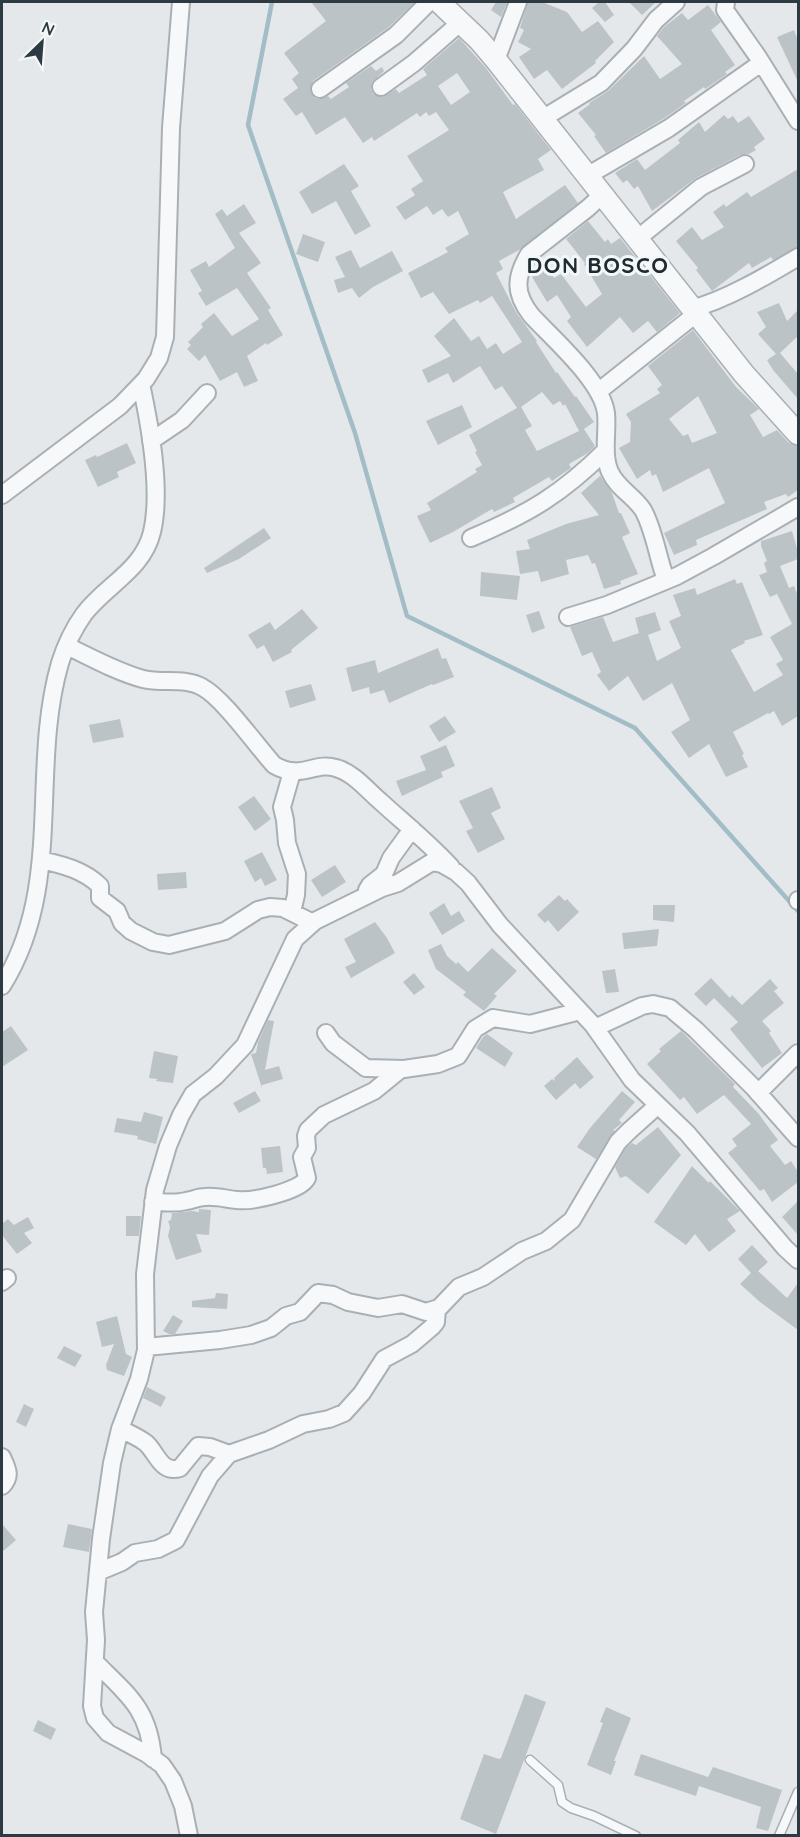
<svg xmlns="http://www.w3.org/2000/svg" width="800" height="1837" viewBox="0 0 800 1837" font-family="Quicksand,sans-serif">
<rect width="100%" height="100%" fill="#e4e8eb"/>
<g fill="none" stroke-linecap="round" stroke-linejoin="round">
<path stroke="#a3bdc7" stroke-width="4.5" d="M272,2L248,125L355,433L407,616L635,728L798,911"/>
</g>
<path fill="#bcc3c7" fill-rule="evenodd" d="M311,2H415L389,27L313,81L310,91L315,98L322,99L328,96L331,99L349,87L346,83L371,66L376,71L382,67L384,71L372,82L371,89L373,94L383,97L396,89L399,93L427,75L423,69L459,38L486,68L513,105L515,104L551,150L538,159L544,170L503,192L516,219L565,185L578,203L519,250L499,261L503,269L496,273L516,312L537,341L536,342L556,373L557,372L575,397L576,396L594,422L584,429L595,446L588,453L569,464L571,468L552,481L549,477L513,498L515,502L494,512L492,509L453,532L430,543L417,516L431,510L427,503L477,472L475,469L482,465L475,452L477,451L469,435L517,408L502,386L495,390L480,366L453,383L448,373L428,383L422,370L451,356L434,336L454,318L471,341L479,336L487,349L496,343L503,354L522,342L492,296L480,303L478,300L449,314L433,292L421,298L408,273L448,252L445,248L469,234L458,211L448,217L442,209L433,215L427,206L405,220L396,207L415,195L411,189L423,181L407,156L449,130L436,112L429,116L426,112L420,117L417,113L374,141L372,137L363,143L345,117L316,135L302,112L296,116L283,99L298,88L292,79L299,73L284,53L326,21ZM457,73L470,92L451,105L438,86ZM542,392L553,405L560,401L563,406L565,404L579,431L537,451L525,430L532,426L521,407Z
M496,2H507L501,17L491,10Z
M528,2H542L567,12L582,32L598,21L614,42L595,61L596,63L562,89L547,70L534,79L519,57L531,49L518,42L524,30L520,28Z
M599,2H605L614,15L605,22L592,8Z
M629,2H656L642,15Z
M708,5L721,22L711,30L735,65L725,72L727,74L720,79L705,89L704,87L684,101L686,103L663,119L606,153L594,136L596,135L578,113L590,104L589,103L608,91L644,56L660,79L682,64L657,36L664,27L682,13L688,20Z
M794,30L798,40V82L777,37Z
M724,115L728,119L733,116L738,123L749,116L765,139L754,147L756,150L749,154L740,155L696,178L652,211L638,186L634,189L627,180L623,183L615,173L637,159L645,170L680,143L678,140L699,122L705,132Z
M344,164L359,186L351,191L371,226L355,235L336,201L312,214L299,192Z
M798,169V247L773,260L771,257L752,268L749,263L712,291L696,270L698,268L676,241L692,227L702,240L724,227L713,212L724,204L726,207L747,192L751,197Z
M244,204L256,223L239,233L261,263L247,273L271,308L268,310L283,335L267,345L266,343L247,356L258,381L244,387L237,372L220,381L205,355L199,361L187,349L191,345L188,342L203,327L201,324L214,313L232,336L259,319L237,288L206,306L198,293L202,291L190,270L206,261L209,267L235,248L215,214L222,209L227,216Z
M588,221L605,242L608,239L611,244L620,238L680,313L657,332L648,321L633,333L620,317L587,347L567,321L571,317L557,295L547,302L532,277L548,268L554,278L561,274L586,307L602,294L584,264L585,263L566,239Z
M303,234L325,242L318,262L296,254Z
M351,250L360,268L392,251L403,271L373,287L359,298L352,288L338,293L334,280L345,277L335,257Z
M779,303L787,321L798,310V336L780,353L798,374V399L773,370L767,360L776,354L758,334L766,327L757,312Z
M693,330L736,387L759,409L750,415L763,437L777,430L789,443L798,446V490L788,497L786,494L764,502L767,509L696,540L697,545L674,555L664,533L725,503L709,468L663,492L656,474L652,476L650,470L637,479L619,448L630,442L631,422L626,414L660,393L657,389L662,385L648,366ZM698,396L717,433L692,443L688,434L683,436L669,419Z
M462,405L472,427L438,445L426,421Z
M127,443L136,463L117,472L119,477L98,487L85,460L96,455L97,457Z
M600,476L612,493L619,513H621L630,533L622,537L638,574L620,581L621,584L604,589L595,563L592,564L588,555L566,560L569,574L541,582L538,571L520,574L516,551L530,549L527,540L566,524L599,515L581,493Z
M264,528L271,538L239,559L207,573L204,568Z
M792,531L798,552V559L780,566L789,588L794,586L798,596V716L782,726L774,711L769,714L768,713L733,732L744,754L742,755L748,767L726,777L709,744L689,758L671,732L690,720L672,683L643,701L628,676L609,691L597,675L601,672L592,652L582,656L570,627L603,617L613,642L639,633L635,618L655,612L661,630L648,635L657,661L681,648L669,621L681,616L673,595L695,588L697,595L735,579L737,584L742,582L763,635L744,641L745,643L731,650L754,692L783,675L776,664L783,660L770,637L792,624L777,594L770,597L759,575L767,572L764,563L767,561L761,546V541Z
M481,572L520,576L517,600L480,596Z
M302,609L318,628L291,650L292,652L273,662L264,645L257,649L248,635L270,622L275,630Z
M539,611L545,628L532,633L526,615Z
M438,648L442,659L446,658L454,677L433,685L432,684L389,703L384,690L370,694L369,687L352,692L346,668L375,660L378,673Z
M311,684L316,700L290,708L285,691Z
M445,716L456,732L439,742L429,726Z
M120,719L124,737L93,743L89,725Z
M446,745L455,766L441,772L443,777L402,796L396,781L426,770L420,756Z
M492,787L501,808L491,813L505,839L478,853L466,831L473,828L459,801Z
M254,796L271,819L255,831L238,807Z
M262,852L277,880L265,886L261,878L255,882L244,861Z
M335,865L346,882L322,897L311,880Z
M186,872L187,888L158,890L157,874Z
M559,895L565,901L567,899L579,912L558,932L548,920L545,923L537,915Z
M444,903L451,916L459,911L465,921L442,935L429,913Z
M653,905H675L674,922L653,920Z
M375,922L387,938L395,953L351,978L345,967L356,962L344,939Z
M659,929L657,946L624,949L622,933Z
M441,944L447,956L456,964L458,962L468,972L492,948L517,971L494,994L497,996L484,1011L463,995L466,992L436,969L428,950Z
M615,969L619,992L606,993L602,971Z
M414,973L425,987L414,995L403,982Z
M711,978L730,998L732,995L742,1005L770,979L778,988L774,991L784,1003L762,1021L771,1031L769,1033L782,1053L762,1068L730,1029L738,1022L714,998L706,1006L694,994Z
M268,1020L274,1021L265,1070L279,1066L283,1079L262,1085V1088L251,1054L256,1053L258,1042Z
M11,1026L28,1050L2,1067V1032Z
M681,1031L735,1084L733,1087L758,1113L778,1140L770,1146L785,1165L791,1161L798,1172V1182L772,1202L764,1189L760,1191L728,1153L737,1146L732,1139L751,1124L724,1095L697,1114L684,1097L680,1100L647,1064L661,1051L659,1049Z
M487,1034L513,1053L505,1067L476,1048L483,1037Z
M154,1051L178,1056L173,1083L156,1081L157,1079L149,1078Z
M577,1057L594,1077L580,1089L575,1083L556,1100L544,1086L552,1079L555,1081L554,1078Z
M255,1091L261,1101L239,1113L233,1103Z
M622,1091L635,1102L619,1120L622,1123L613,1130L615,1131L596,1159L577,1147L590,1128Z
M144,1112L163,1117L156,1144L137,1139L138,1136L114,1132L117,1118L141,1122Z
M658,1127L681,1155L648,1194L626,1176L620,1178L615,1167L626,1148L632,1143L636,1145Z
M280,1146L283,1172L267,1174L266,1168H263L261,1148Z
M692,1166L709,1183L710,1181L740,1211L727,1219L736,1231L709,1252L695,1234L686,1245L654,1222Z
M798,1201V1235L782,1217Z
M199,1209L211,1210L209,1235L196,1234L202,1252L176,1260L168,1236L170,1227L168,1221L171,1220L172,1213L192,1211L199,1212Z
M126,1216H141L139,1236H126Z
M28,1217L34,1228L24,1233L32,1243L17,1254L2,1235V1224L8,1219L14,1225Z
M752,1245L768,1262L758,1271L787,1298L798,1283V1330L760,1302L740,1284L751,1273L738,1259Z
M216,1293L228,1294L227,1309L192,1307V1301L215,1298Z
M173,1315L183,1321L175,1334H169L163,1331Z
M117,1316L126,1354L132,1357L124,1376L107,1370L106,1365L114,1344L102,1347L96,1322Z
M64,1346L82,1355L75,1367L57,1358Z
M147,1387L166,1397L161,1407L143,1398Z
M24,1404L34,1409L26,1427L16,1422Z
M2,1524L16,1540L2,1552Z
M68,1524L92,1529L89,1552L63,1547Z
M525,1694L546,1702L496,1834L460,1819L484,1754L499,1759L501,1758Z
M606,1707L631,1718L614,1761H616L611,1775L587,1765L603,1723L600,1722Z
M38,1720L56,1729L51,1740L33,1731Z
M641,1754L708,1777L713,1767L782,1790L768,1831L756,1828L761,1807L699,1786L696,1796L634,1775Z"/>
<g fill="none" stroke-linecap="round" stroke-linejoin="round">
<defs>
<path id="service" d="M530,1760L558,1785L562,1802L571,1808L594,1816L636,1836
M779,1836L798,1792"/>
<path id="minor" d="M726,2L725,10L758,57L798,121
M496,60L518,2
M381,87L414,63L461,22
M320,89L396,35L429,2
M542,119L601,83L634,49L656,20L676,2
M587,176L669,128L761,63
M602,195L588,208L529,254C515,277 514,293 531,315C553,339 602,381 606,413C608,432 602,454 610,472C617,488 634,496 643,510C654,529 658,559 666,580
M637,239L701,187L745,164
M691,309C726,300 768,275 798,257
M599,391L696,314
M151,441L182,420L207,393
M2,495L120,406L146,379L159,358L165,337L171,128L181,2
M471,538C528,514 562,494 606,450
M568,617L607,605L677,576L714,556L798,507
M67,646C92,658 117,672 143,679C162,684 185,677 202,687C223,698 256,745 274,765C302,781 314,761 336,768C354,773 367,790 380,801C404,823 429,843 451,867
M41,860C63,865 84,870 100,886V898L117,911L122,923L131,931L153,942L169,945L225,931L258,910L270,907L283,908L313,923
M367,890L370,885L384,874L391,858L412,829
M798,901V900
M292,912L296,895L297,874L287,843L285,820L282,807L292,772
M2,986C65,886 29,770 60,663C65,647 74,628 84,614C106,585 143,570 152,532C162,490 150,426 141,384
M595,1028L642,1006L653,1004L670,1008L696,1030L753,1087L798,1138
M326,1033L333,1043L366,1068L404,1069L438,1064L458,1056L475,1029L493,1018L530,1024L580,1011
M758,1093L798,1053
M153,1202C164,1202 176,1204 186,1201C193,1200 198,1197 205,1197C217,1196 226,1199 237,1200C252,1202 301,1191 307,1178L302,1157L307,1148L306,1136L308,1130L324,1115L374,1091L401,1069
M2,1282L7,1278
M146,1347L220,1340L251,1335L271,1328L286,1316L300,1312L318,1293L333,1295L348,1302L378,1308L402,1304L426,1312L439,1308L459,1287L483,1277L522,1251L546,1241L572,1220L618,1142L629,1131L658,1105
M120,1429C129,1433 138,1437 146,1443C157,1453 161,1474 180,1468L198,1446L210,1447L229,1454
M2,1457C7,1468 12,1476 2,1486
M98,1572L122,1562L135,1553L158,1549L176,1540L210,1476L229,1454L269,1440L303,1424L329,1419L344,1413L362,1393L384,1359L412,1344L432,1327L436,1322L437,1309
M95,1662C128,1695 149,1709 153,1759
M189,1836L183,1806L173,1781L162,1765L147,1754L108,1733L95,1718L92,1706L96,1640L94,1612L101,1539L112,1463L120,1429L139,1379L146,1350L145,1274L155,1190L168,1146L181,1115L193,1094L216,1076L245,1045L295,939L315,921L382,888L398,883L432,862L442,864L456,872L468,883L500,925L593,1025L632,1080L687,1133L785,1248L798,1260"/>
<path id="tertiary" d="M439,2L479,40L496,60L744,374L798,434"/>
</defs>
<use href="#service" stroke="#a9b0b5" stroke-width="11"/>
<use href="#minor" stroke="#a9b0b5" stroke-width="20"/>
<use href="#tertiary" stroke="#a9b0b5" stroke-width="24"/>
<use href="#service" stroke="#f7f8f9" stroke-width="8"/>
<use href="#minor" stroke="#f7f8f9" stroke-width="16"/>
<use href="#tertiary" stroke="#f7f8f9" stroke-width="21"/>
</g>
<g text-anchor="middle" stroke-width="6" stroke-linejoin="round" paint-order="stroke">
<g font-size="22" font-weight="bold" letter-spacing="1.5" fill="#1f2b33" stroke="#f4f7f8">
<text x="598" y="273">DON BOSCO</text>
</g>
</g>
<rect width="800" height="1837" fill="none" stroke="#2d3a42" stroke-width="6"/>
<g transform="translate(42 42) rotate(25)" stroke="#f4f7f8" stroke-width="4.5" paint-order="stroke">
<path d="M0-4.5L10 22L0 15L-10 22Z" fill="#2d3a42"/>
<text y="-9" font-size="16" font-weight="bold" text-anchor="middle" fill="#2d3a42">N</text>
</g>
</svg>
